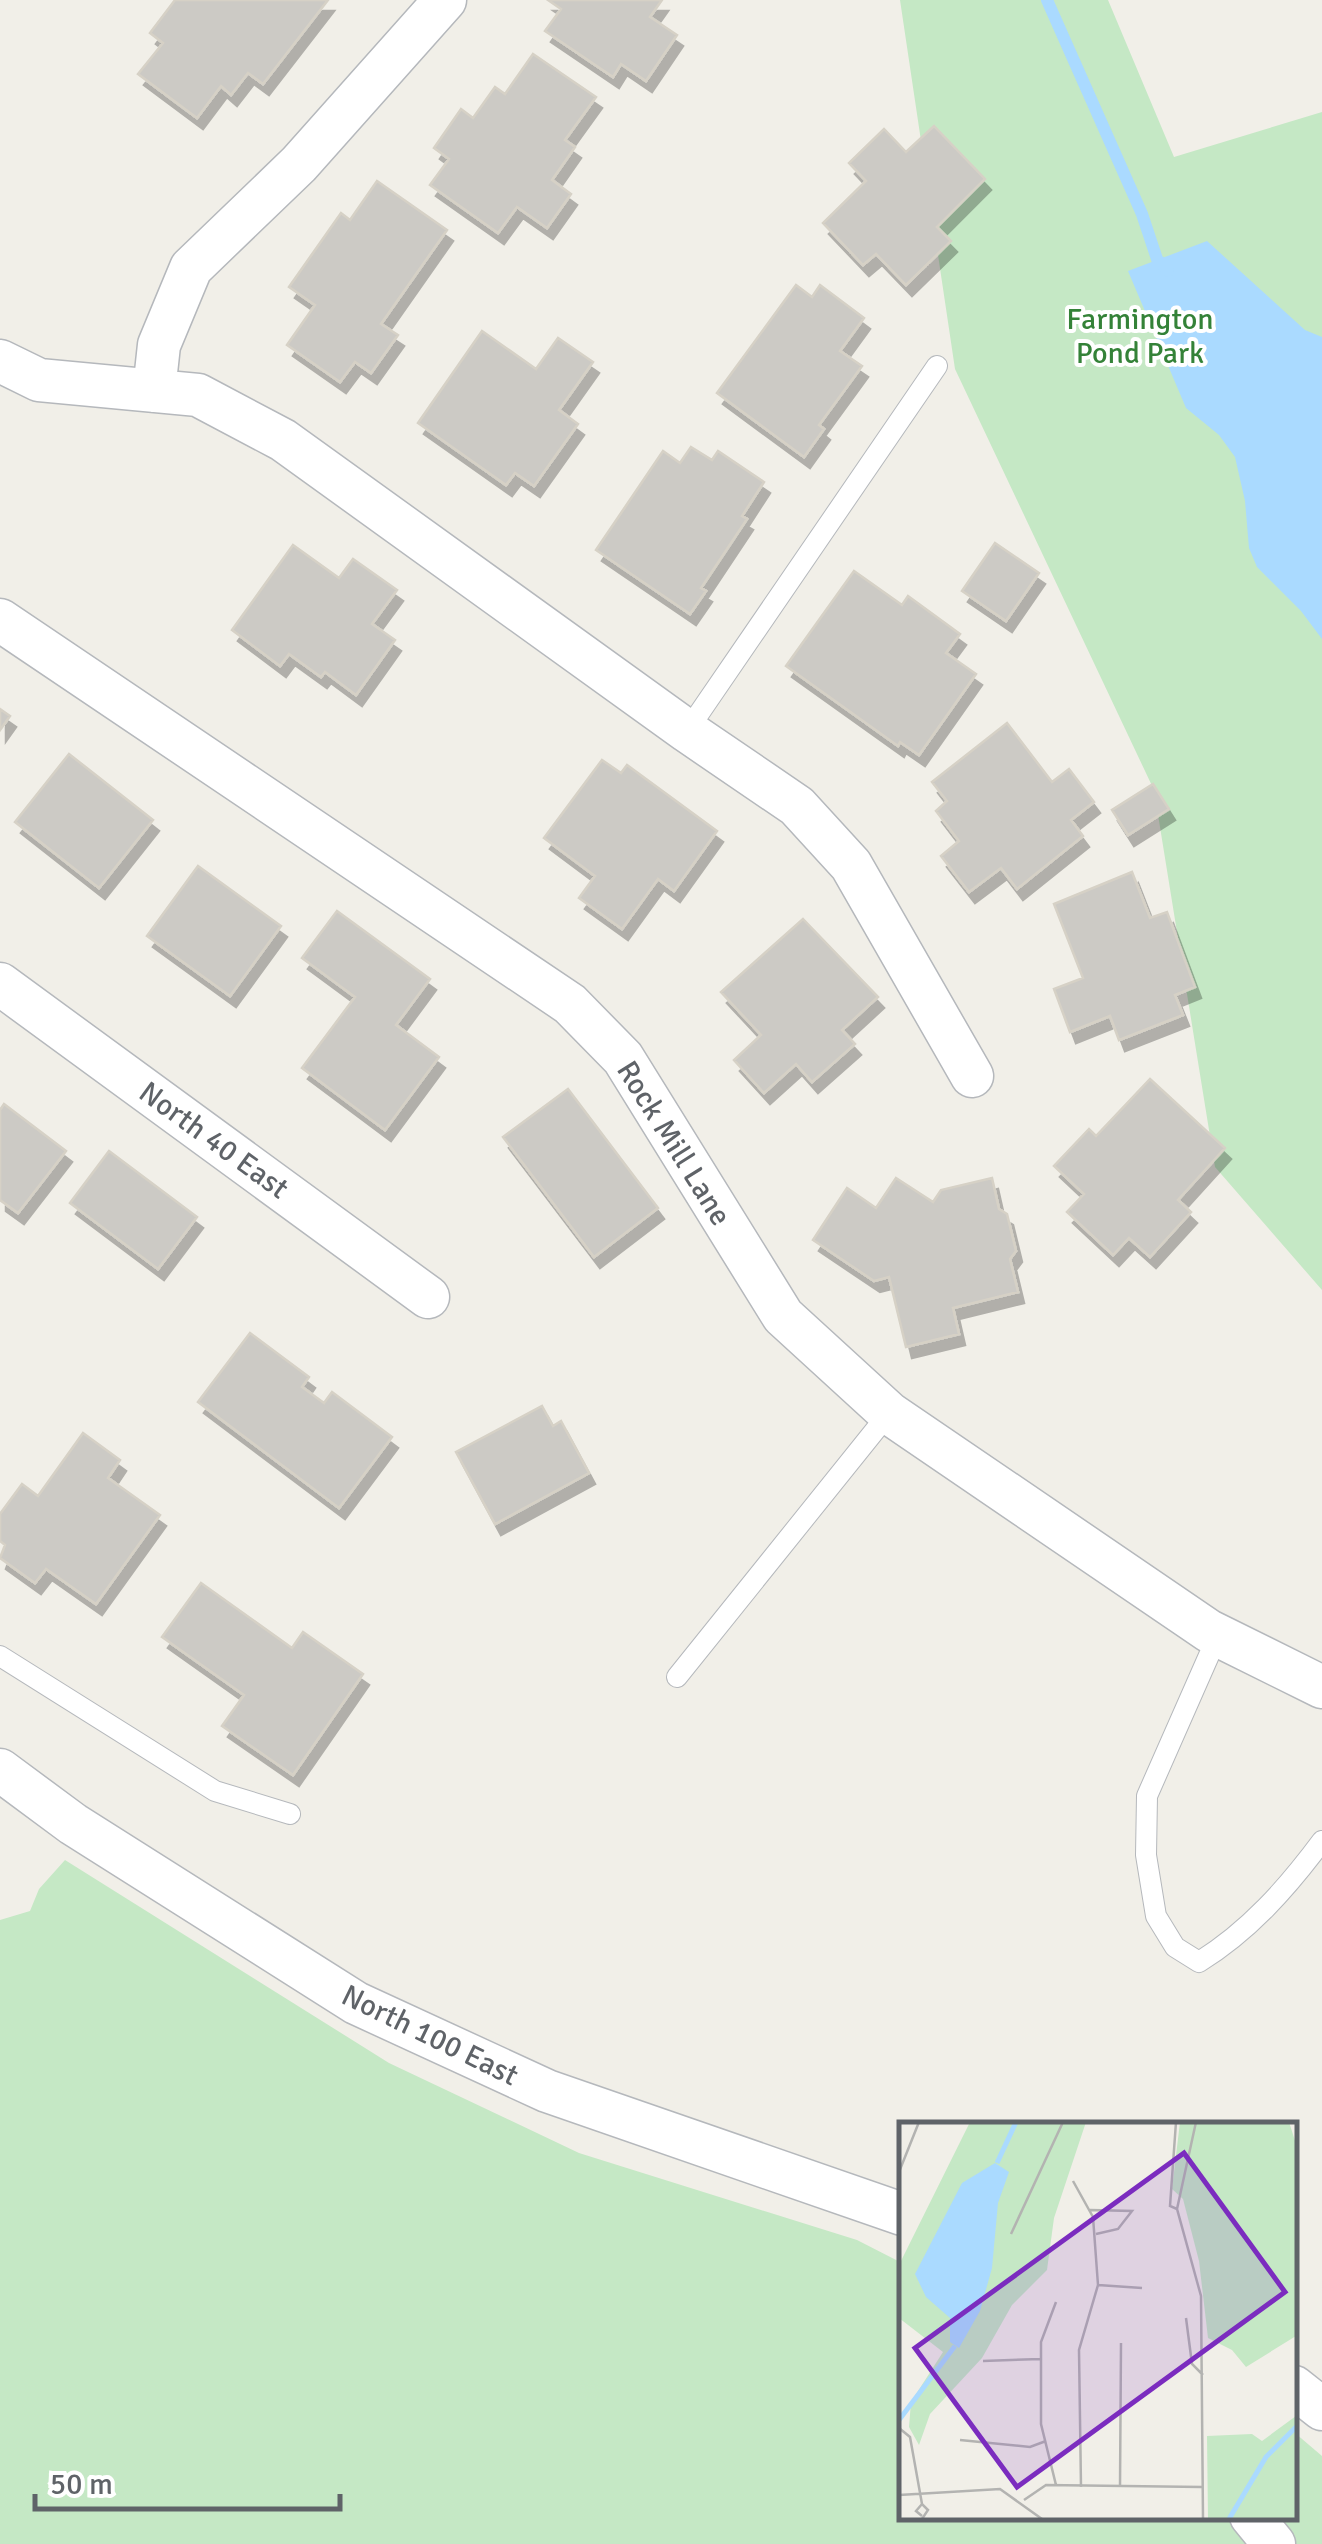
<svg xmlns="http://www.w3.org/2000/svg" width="1322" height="2544" viewBox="0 0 1322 2544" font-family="Signika,sans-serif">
<defs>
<filter id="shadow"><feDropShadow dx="6" dy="11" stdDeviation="0" flood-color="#0004"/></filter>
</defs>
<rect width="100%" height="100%" fill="#f1efe8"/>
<path fill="#c5e8c5" d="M900,0H1108L1174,157L1322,112V1290L1215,1167L1154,790L955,369Z
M65,1860L389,2063L579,2153L857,2240L902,2263V2516H1294L1295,2433L1322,2456V2544H0V1920L30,1911L39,1889Z"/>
<path fill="#aadaff" d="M1207,241L1305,330L1322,337V639L1301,611L1257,567L1249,548L1245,501L1235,457L1219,435L1186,408L1128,271Z"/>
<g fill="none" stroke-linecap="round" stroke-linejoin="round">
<path stroke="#aadaff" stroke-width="12" d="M1047,0L1142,214L1157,259L1168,271"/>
</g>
<path fill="#cccac5" stroke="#d6d1c6" stroke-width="2.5" filter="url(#shadow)" d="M175,0H328L263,84L248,73L231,95L221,86L197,118L138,74L163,43L150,33Z
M548,0H662L650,17L677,35L646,81L621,64L613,77L545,31L561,9Z
M533,54L596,97L565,140L575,147L552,180L571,194L547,228L517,207L498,233L430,185L449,159L434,148L461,109L473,118L495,87L505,94Z
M934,126L985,179L937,227L951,241L906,285L876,254L863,265L823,223L866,181L849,163L884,129L906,152Z
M377,181L447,230L381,324L398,335L371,373L355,362L340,382L287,345L315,305L289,287L341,213L350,220Z
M796,285L812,297L820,285L864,318L840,351L862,366L819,425L824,429L804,457L717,393Z
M482,331L536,369L558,338L593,362L559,410L578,424L534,486L515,473L506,485L418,423Z
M691,447L712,460L718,451L764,482L742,516L747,519L701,588L706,591L690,614L596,550L663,451L680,463Z
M995,543L1039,573L1006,621L962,591Z
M293,545L339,578L353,559L397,590L372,624L395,640L356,695L325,672L321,677L289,654L280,666L232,630Z
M854,571L902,605L908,596L960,634L946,653L976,674L919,755L900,742L898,746L786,666Z
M0,709L10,716L0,730Z
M1007,723L1052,782L1069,769L1094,802L1071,820L1083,836L1017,889L1001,868L969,892L941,856L959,841L936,811L947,801L932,782Z
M69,754L153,820L99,888L15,822Z
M602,760L621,773L627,765L717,831L674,891L658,879L622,929L579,898L595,876L544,838Z
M1153,784L1169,809L1128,835L1112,810Z
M198,866L281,926L230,996L147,936Z
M1132,872L1150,918L1167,912L1195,987L1175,995L1183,1015L1119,1040L1110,1016L1070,1032L1054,989L1083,978L1054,904Z
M337,911L430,979L396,1025L439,1057L385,1130L302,1068L355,997L302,958Z
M803,919L878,997L842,1030L855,1044L812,1082L796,1064L764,1093L734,1060L761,1035L721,992Z
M1150,1079L1225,1148L1178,1200L1191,1212L1150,1257L1129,1238L1113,1255L1067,1212L1084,1194L1054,1166L1089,1129L1096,1136Z
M568,1089L658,1208L594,1257L503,1137Z
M4,1104L66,1151L18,1213L0,1200V1110Z
M109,1151L197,1217L158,1269L70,1203Z
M896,1178L933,1202L941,1190L992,1178L999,1209L1007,1214L1016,1251L1010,1259L1018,1292L953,1308L959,1334L906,1347L889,1277L874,1281L813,1240L847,1188L876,1208Z
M250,1333L309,1377L302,1387L324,1403L332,1392L392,1437L339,1508L198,1402Z
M542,1406L553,1426L561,1421L589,1473L495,1524L456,1452Z
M83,1433L120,1460L108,1478L160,1515L96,1604L46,1569L35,1583L0,1558L5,1545L0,1541V1514L22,1484L38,1496Z
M201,1583L292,1648L303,1632L363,1674L293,1775L222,1726L244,1695L162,1637Z"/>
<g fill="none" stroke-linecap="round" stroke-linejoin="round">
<defs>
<path id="lane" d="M687,731L937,366
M1218,1635L1147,1796L1146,1855L1156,1916L1175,1947L1199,1962C1249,1931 1287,1888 1322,1841
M0,1656L215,1791L290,1814
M677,1677L889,1413"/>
<path id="street" d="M0,361L39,380L198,395L283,440L687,731L797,806L851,865L972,1076
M154,391L159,345L191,268L299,164L445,0
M0,620L570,1004L623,1058L783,1316L889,1413L1209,1631L1322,1687
M0,984L428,1297
M0,1770L73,1824L356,2003L547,2091L902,2214
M1294,2387L1322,2409
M1251,2516L1274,2544"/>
</defs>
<use href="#lane" stroke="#b5b8bc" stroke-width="22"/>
<use href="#street" stroke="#b5b8bc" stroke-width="45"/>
<use href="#lane" stroke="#fff" stroke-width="20"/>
<use href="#street" stroke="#fff" stroke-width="42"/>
</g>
<g text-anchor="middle" stroke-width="8" stroke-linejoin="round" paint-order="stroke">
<g font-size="30" fill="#348238" stroke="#fff">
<text x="1140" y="329">Farmington<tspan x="1140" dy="34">Pond Park</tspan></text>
</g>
<g font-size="30" fill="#5f6368" stroke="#fff">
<text transform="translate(214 1140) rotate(36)" y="10">North 40 East</text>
<text transform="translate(674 1143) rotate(58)" y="10">Rock Mill Lane</text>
<text transform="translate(430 2035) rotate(26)" y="10">North 100 East</text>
</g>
</g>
<g transform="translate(899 2122)">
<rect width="398" height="398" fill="#f1efe8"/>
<path d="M71,0H187L155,96L148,148L113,183L83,236L31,292L20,323L10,305L12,280L44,230L0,196V143ZM281,0H390L398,25L397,214L347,245L333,228L309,216L300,139L284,77L273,67ZM397,294L396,397H309L308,314L353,312L363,319Z" fill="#c5e8c5"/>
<path d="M96,41L110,50L99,81L93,146L81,189L60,226L51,220V196L27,175L16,152L63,61Z" fill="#aadaff"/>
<path fill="none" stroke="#aadaff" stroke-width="5" d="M98,41L117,0M0,298L56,224M330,397L367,335L398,304"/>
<path fill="none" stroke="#b3b3b1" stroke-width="2.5" d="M277,0L271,84L278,87L302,174L304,397M0,50L20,0M174,59L194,95L199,163L180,228L182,365M278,87L297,0M191,88L233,89L219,107L197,112M112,112L164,0M199,163L243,166M157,180L142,220V302L157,363M287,196L293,242L304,253M84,239L142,237M0,306L11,315L23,382M61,318L131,325L147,319M221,365L222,221M0,373L101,367L143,397M125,378L147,363L303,365M23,397L29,388L23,382L17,389L23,394"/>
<path fill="#7b2cbf" fill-opacity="0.15" stroke="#7b2cbf" stroke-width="5" d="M285,31L386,170L118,365L16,226Z"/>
<rect width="398" height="398" fill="none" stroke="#5f6368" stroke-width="5"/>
</g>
<path d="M35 2494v15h305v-15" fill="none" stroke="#5f6368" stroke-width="5"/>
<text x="50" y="2494" font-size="30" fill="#5f6368" stroke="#ffffff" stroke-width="8" paint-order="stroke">50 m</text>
</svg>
